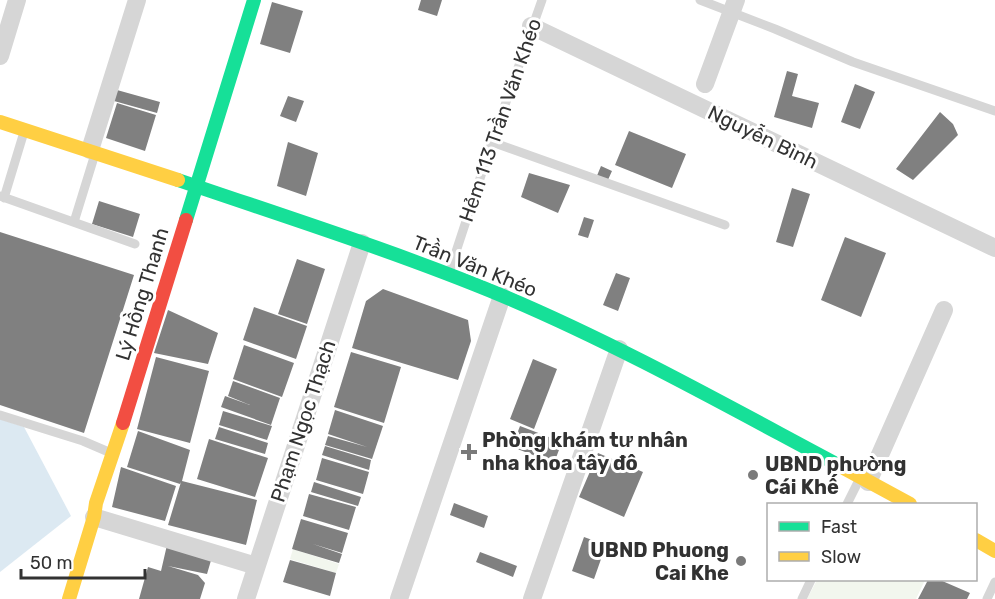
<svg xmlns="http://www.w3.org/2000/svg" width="995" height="599" viewBox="0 0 995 599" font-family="Rubik,sans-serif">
<rect width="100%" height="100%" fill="#fff"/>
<path fill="#f2f6ee" d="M293,549L339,564L336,573L290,559Z
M817,580H925L916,599H807Z"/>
<path fill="#dce9f2" d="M0,419L24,427L71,516L0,572Z"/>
<path fill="#808080" d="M421,0H442L437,16L418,10Z
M272,2L303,11L290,53L260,44Z
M787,71L798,74L792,96L819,103L812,128L774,117Z
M855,84L875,92L860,129L841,122Z
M117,90L160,102L157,113L114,101Z
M288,96L304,101L296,122L280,116Z
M117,103L156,115L145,151L106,138Z
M940,112L953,124L958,135L913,180L896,169Z
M629,131L686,154L672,188L615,165Z
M288,142L318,153L306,196L277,186Z
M601,166L612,171L607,182L596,178Z
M529,173L570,185L558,213L521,197Z
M792,188L810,194L793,247L776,242Z
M99,201L140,214L133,237L92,224Z
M584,217L594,220L588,238L578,235Z
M0,232L134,275L84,433L0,405Z
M845,237L886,253L861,317L821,300Z
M297,259L325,269L307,324L278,314Z
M616,273L630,278L618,311L603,305Z
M383,289L468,320L471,341L458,380L352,348L366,301Z
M254,307L307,326L296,359L243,340Z
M168,310L218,333L208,364L154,353Z
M244,345L294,363L282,397L233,379Z
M351,352L401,367L384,423L334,407Z
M156,357L209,371L190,443L137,429Z
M533,359L557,369L534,429L510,419Z
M233,381L280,398L271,425L221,407L225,396L250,405L228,396Z
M335,410L383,426L372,459L325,445L328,436L367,447L328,434Z
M223,411L272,426L267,440L219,425Z
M520,426L562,442L554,463L512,447Z
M219,427L268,443L265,454L215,439Z
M138,431L190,450L182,481L257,500L246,545L168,525L181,482L180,484L127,467Z
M209,439L268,458L255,497L197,479Z
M325,446L371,460L369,470L322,455Z
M598,453L643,472L624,517L579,497Z
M322,458L369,472L363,494L316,480Z
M121,467L176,486L165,521L112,507Z
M314,482L361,497L358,506L311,492Z
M309,494L356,507L349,530L303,516Z
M454,503L488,516L484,528L450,515Z
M301,519L348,533L342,553L313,544L342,554L339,563L292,549Z
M584,537L606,545L594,579L572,571Z
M167,545L212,557L207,574L168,566L198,575L205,583L200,599H139L148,567L161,571Z
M480,552L517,566L513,577L476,562Z
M290,560L336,573L330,596L283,582Z
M928,580H940L970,593L967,599H918Z"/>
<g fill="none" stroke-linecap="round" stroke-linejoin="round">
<path stroke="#d6d6d6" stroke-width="9" d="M700,0L775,29L853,62L995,111
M492,142L725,225
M0,196L135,244
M4,198L24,132
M74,222L95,154
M449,273L492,142L542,0
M0,415L83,441L111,453
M847,504L859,480
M802,599L811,580
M987,599L995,582"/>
<path stroke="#d6d6d6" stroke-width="18" d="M531,26L995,248
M0,56L17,0
M705,84L736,0
M90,150L137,0
M868,482L944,310
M94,517L256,566
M246,599L362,243
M399,599L502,296
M532,599L619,349"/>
<path stroke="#16e098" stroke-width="14" d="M178,180C286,217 397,252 503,296C619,345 729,407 840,466
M186,220L254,0"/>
<path stroke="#ffcf43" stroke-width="14" d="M0,122L178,180
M840,466L910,504
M976,540L995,551
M69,599L94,517L96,503L123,423"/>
<path stroke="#f24e42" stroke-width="14" d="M123,423L186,220"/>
</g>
<g fill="#7a7a7a" stroke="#fff" stroke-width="2">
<path d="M466 443h6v6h6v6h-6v6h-6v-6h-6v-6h6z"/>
<circle cx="753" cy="475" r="6"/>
<circle cx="741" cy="561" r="6"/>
</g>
<g text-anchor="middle" stroke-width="6" stroke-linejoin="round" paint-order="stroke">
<g font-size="20" fill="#323232" stroke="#fff">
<text transform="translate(500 120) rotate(-71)" y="7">Hẻm 113 Trần Văn Khéo</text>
<text transform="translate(763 137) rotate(26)" y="7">Nguyễn Bình</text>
<text transform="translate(475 266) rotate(22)" y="7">Trần Văn Khéo</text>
<text transform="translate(142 294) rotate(-73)" y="7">Lý Hồng Thanh</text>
<text transform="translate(303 421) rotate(-72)" y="7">Phạm Ngọc Thạch</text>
</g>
<g font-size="20" font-weight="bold" fill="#323232" stroke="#fff" text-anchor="start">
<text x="482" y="447">Phòng khám tư nhân<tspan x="482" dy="23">nha khoa tây đô</tspan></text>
<text x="765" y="471">UBND phường<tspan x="765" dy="23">Cái Khế</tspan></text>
<text x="729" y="557" text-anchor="end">UBND Phuong<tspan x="729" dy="23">Cai Khe</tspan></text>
</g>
</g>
<rect x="767" y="503" width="210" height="78" fill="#ffffff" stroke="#adadad" stroke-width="1.5"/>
<rect x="779" y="522" width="30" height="9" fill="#16e098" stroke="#adadad" stroke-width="1.5"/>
<text x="821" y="533" font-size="18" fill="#323232">Fast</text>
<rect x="779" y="552" width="30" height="9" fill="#ffcf43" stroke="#adadad" stroke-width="1.5"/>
<text x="821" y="563" font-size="18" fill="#323232">Slow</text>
<path d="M21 569v9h124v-9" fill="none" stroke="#323232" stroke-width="3"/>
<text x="30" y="569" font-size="18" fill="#323232" stroke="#ffffff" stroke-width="4.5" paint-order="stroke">50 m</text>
</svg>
